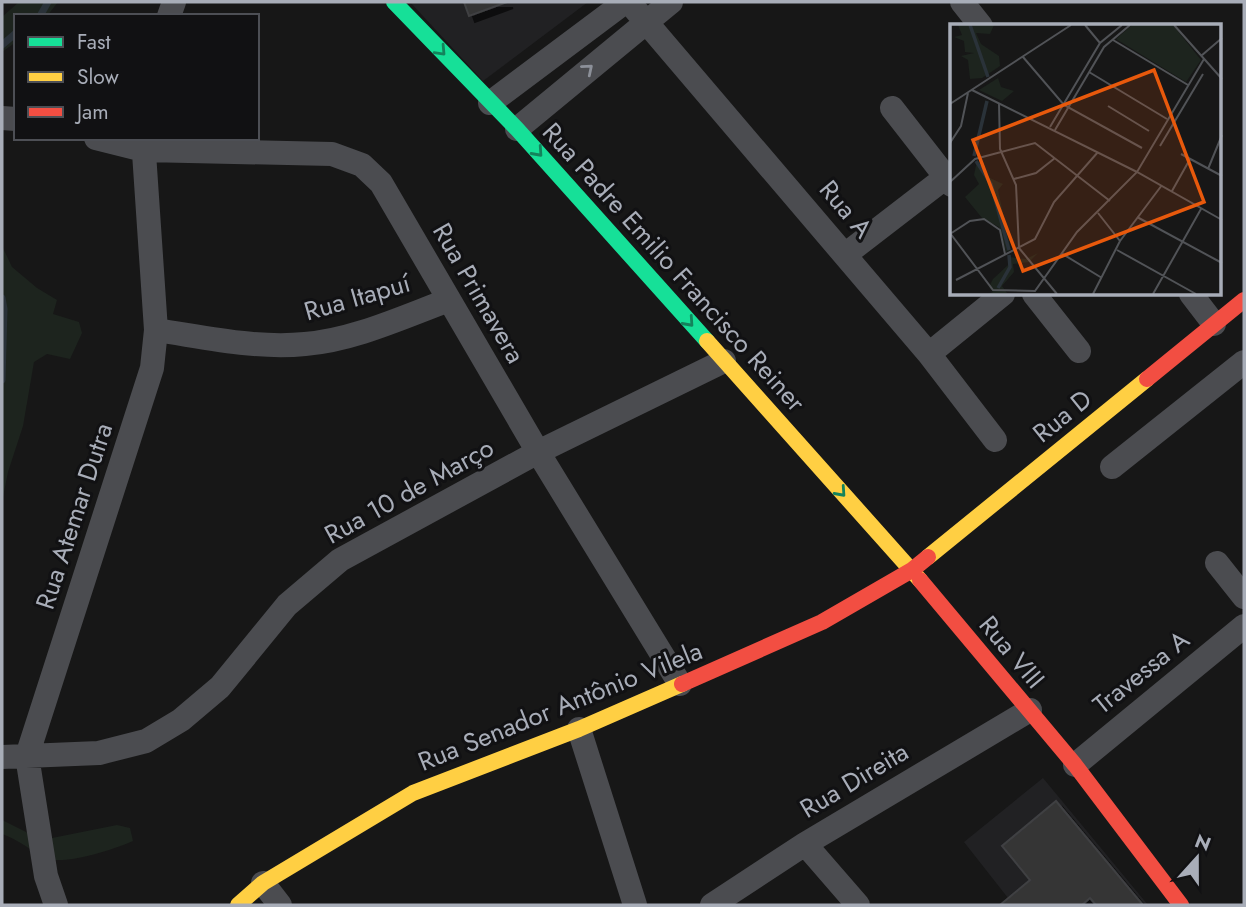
<svg xmlns="http://www.w3.org/2000/svg" width="1246" height="907" viewBox="0 0 1246 907" font-family="Jost,sans-serif">
<defs>
<filter id="shadow"><feDropShadow dx="6" dy="6" stdDeviation="0" flood-color="#0009"/></filter>
</defs>
<rect width="100%" height="100%" fill="#171717"/>
<path fill="#212123" d="M410,2H588L483,81Z
M1043,778L1148,905H1000L1008,898L964,842Z"/>
<path fill="#1d241e" d="M19,2H58L47,16H16V42L2,52V17Z
M2,246L12,267L37,288L57,300L53,314L79,322L82,333L70,359L47,354L34,362L23,426L8,472L2,502Z
M2,820L42,840L117,825L130,828L133,841C115,849 64,866 46,858C31,851 18,839 2,834Z"/>
<g fill="none" stroke-linecap="round" stroke-linejoin="round">
<path stroke="#2a3239" stroke-width="7" d="M40,16L48,2
M2,45L16,33
M2,298L4,309L2,380"/>
</g>
<path fill="#353536" stroke="#3f4043" stroke-width="2" filter="url(#shadow)" d="M464,2H507L469,16Z
M1056,801L1143,905H1096L1090,898L1082,905H1000L1030,880L1002,846Z"/>
<g fill="none" stroke-linecap="round" stroke-linejoin="round">
<path stroke="#4b4c50" stroke-width="24" d="M629,2L929,354L995,440
M962,2L981,26
M169,16L174,2
M490,103L625,2
M892,108L952,185
M2,118L16,119
M517,129L671,2
M96,138L144,150L332,154L362,165L381,183L538,452L680,684
M846,254L946,177
M1034,294L1079,351
M1191,294L1214,324
M156,330C204,337 256,349 305,344C354,340 403,317 449,300
M929,354L1003,294
M1112,467L1244,362
M1217,563L1244,597
M579,729L635,905
M2,757L99,753L146,741L181,720L220,687L287,605L340,560L538,452L724,361
M1075,765L1244,626
M805,844L858,905
M263,883L280,905
M56,905L46,876L27,756L152,368L156,330L143,138
M712,905L805,844L1030,710"/>
<path stroke="#16e098" stroke-width="16" d="M394,2L517,129L707,341"/>
<path stroke="#ffcf43" stroke-width="16" d="M707,341L920,580
M928,557L1147,379
M238,905L263,883L413,793L579,729L682,684"/>
<path stroke="#f24e42" stroke-width="16" d="M1147,379L1244,300
M920,580L1075,765L1181,905
M682,684L822,622L912,570L928,557"/>
</g>
<defs><path id="oneway-chevron" d="M-2-3.5L2.5 0L-2 3.5" fill="none" stroke-width="1.6" stroke-linecap="round" stroke-linejoin="round" transform="scale(1.75)"/></defs>
<g stroke="#14835c">
<use href="#oneway-chevron" transform="translate(441 51) rotate(47)"/>
<use href="#oneway-chevron" transform="translate(538 152) rotate(48)"/>
<use href="#oneway-chevron" transform="translate(689 322) rotate(48)"/>
<use href="#oneway-chevron" transform="translate(841 492) rotate(48)"/>
</g>
<use stroke="#8c9099" href="#oneway-chevron" transform="translate(588 69) rotate(-40)"/>
<g text-anchor="middle" stroke-width="6" stroke-linejoin="round" paint-order="stroke">
<g font-size="26" fill="#a8adb8" stroke="#111113">
<text transform="translate(846 209) rotate(50)" y="9">Rua A</text>
<text transform="translate(674 267) rotate(48)" y="9">Rua Padre Emilio Francisco Reiner</text>
<text transform="translate(479 293) rotate(60)" y="9">Rua Primavera</text>
<text transform="translate(357 297) rotate(-16)" y="9">Rua Itapuí</text>
<text transform="translate(1062 416) rotate(-39)" y="9">Rua D</text>
<text transform="translate(409 491) rotate(-29)" y="9">Rua 10 de Março</text>
<text transform="translate(74 516) rotate(-72)" y="9">Rua Atemar Dutra</text>
<text transform="translate(1012 652) rotate(50)" y="9">Rua VIII</text>
<text transform="translate(1141 672) rotate(-39)" y="9">Travessa A</text>
<text transform="translate(560 706) rotate(-22)" y="9">Rua Senador Antônio Vilela</text>
<text transform="translate(854 780) rotate(-31)" y="9">Rua Direita</text>
</g>
</g>
<g transform="translate(950 24)">
<rect width="271" height="271" fill="#171717"/>
<path d="M8,1H44L40,10L26,9L31,20L49,32L50,42L32,54L20,55L18,36L11,32L24,29L15,28L14,17L4,13L12,11ZM182,1H223L251,36L236,58L166,15ZM48,54L51,63L64,67L52,77L29,66ZM27,137L40,154L53,160L48,166L61,226L56,228L49,203L32,194L15,173L29,160L24,151ZM88,229L79,238L63,240L64,248L52,262L57,269L38,270L43,268L39,263L43,255L58,241V233L76,235Z" fill="#1d241e"/>
<path fill="none" stroke="#2a3239" stroke-width="3.5" d="M20,1L38,53M24,132L37,77M26,137L41,160L59,226M48,264L60,243L59,231"/>
<path fill="none" stroke="#515357" stroke-width="2" d="M135,1L150,19M224,1L272,55M163,16L238,61M251,32L272,14M73,33L114,81L192,124M139,48L217,95M22,66L187,148L272,196M49,79L50,125L66,161L69,224L107,270M0,80L121,1M158,82L199,107M100,103L150,19L172,1M105,106L154,23L180,1M0,119L11,102L18,69M210,122L253,50M231,130L272,152M258,145L272,111M64,155L86,149L105,134M0,158L25,135L85,119L160,177M222,167L240,135M148,189L170,217M187,193L272,239M0,209L43,266L85,267L127,208L187,148L254,35M0,210L20,197L34,195L50,206L55,230M167,226L246,270M111,229L152,254M6,256L85,215L104,178L148,128M143,270L170,217L212,161M203,270L251,185"/>
<path fill="#e8590c" fill-opacity="0.15" stroke="#e8590c" stroke-width="3.5" d="M204,46L254,178L73,247L23,116Z"/>
<rect width="271" height="271" fill="none" stroke="#a8adb8" stroke-width="3.5"/>
</g>
<rect width="1246" height="907" fill="none" stroke="#a8adb8" stroke-width="7"/>
<rect x="14" y="14" width="245" height="126" fill="#111113" stroke="#4d4f55" stroke-width="2"/>
<rect x="28" y="37" width="35" height="10" fill="#16e098" stroke="#4d4f55" stroke-width="2"/>
<text x="77" y="49" font-size="21" fill="#a8adb8">Fast</text>
<rect x="28" y="72" width="35" height="10" fill="#ffcf43" stroke="#4d4f55" stroke-width="2"/>
<text x="77" y="84" font-size="21" fill="#a8adb8">Slow</text>
<rect x="28" y="107" width="35" height="10" fill="#f24e42" stroke="#4d4f55" stroke-width="2"/>
<text x="77" y="119" font-size="21" fill="#a8adb8">Jam</text>
<g transform="translate(1197 858) rotate(21)" stroke="#111113" stroke-width="5" paint-order="stroke">
<path d="M0-5L12 26L0 18L-12 26Z" fill="#a8adb8"/>
<text y="-10" font-size="19" font-weight="bold" text-anchor="middle" fill="#a8adb8">N</text>
</g>
</svg>
